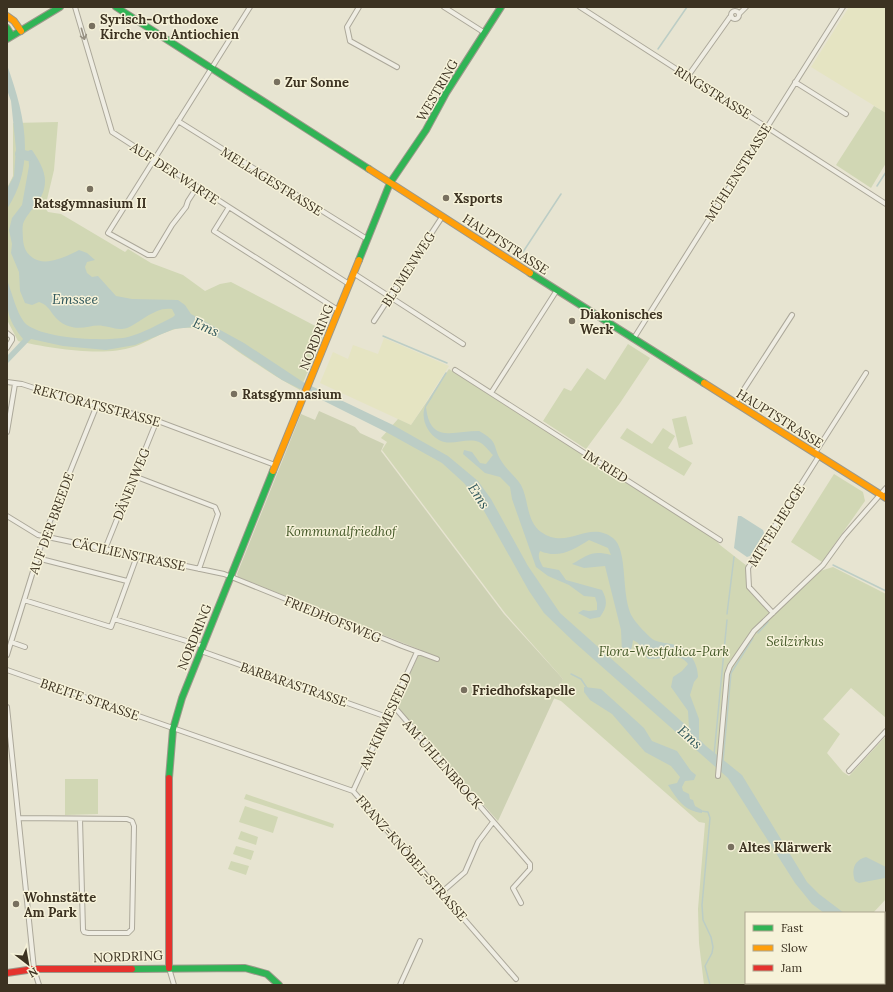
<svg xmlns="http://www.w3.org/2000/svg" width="893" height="992" viewBox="0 0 893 992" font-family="Lora,serif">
<rect width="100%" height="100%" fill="#e7e4d1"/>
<path fill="#e5e4c2" d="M849,7H886V113L811,67Z
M384,338L449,366L411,425L320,383L333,352L348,359L353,345L378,354Z"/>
<path fill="#d1d7b4" d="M874,106L886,113V163L871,188L836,165Z
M58,122L54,170L45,208L48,212L61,214L125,252L128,249L151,263L183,275L205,291L220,284L231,282L325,331L300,390C280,380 262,367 243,355C228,345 211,330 192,328C170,325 152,341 133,347C103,357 48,348 18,341L7,320V188L13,176V123Z
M628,344L650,358L620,403L586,449L543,421L564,388L571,391L587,368L605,380Z
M449,369L715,539L720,545L747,566L746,568L747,587L773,616L820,571L833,567L886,594V718L851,688L823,719L840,734L827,753L843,772L849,776L886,736V899L873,913H746V983H819L818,985H704L699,943L698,909L705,823L699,822L561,701L553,698L563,679L505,613L382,450L387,442L381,438L398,419L411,425Z
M686,416L693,444L679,448L672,419Z
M627,428L652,444L663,428L675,436L668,448L692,463L684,476L620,438Z
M834,474L863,492L865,501L822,562L791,542Z
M65,779H98V814L65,815Z
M246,794L334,824L333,828L244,799Z
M245,806L278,817L273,833L239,822Z
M241,831L258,837L256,845L238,839Z
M236,846L254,851L251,860L233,854Z
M231,861L249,866L246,875L228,869Z"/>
<path fill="#cdd1b3" d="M319,411L355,427L360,433L384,444L381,451L504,614L563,679L498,821L395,706L421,650L238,577L237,574L301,414L315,420Z"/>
<path fill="#bccdc5" d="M7,65C24,112 37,164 7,209V189L14,176L16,149L11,101L7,90Z
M30,150H32C38,159 45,170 45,181C45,201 28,210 23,224C22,230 23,234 23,240C24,248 26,253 33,258C46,267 67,256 79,250L87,253L95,260L87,262L85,267L87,273L92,277L98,276L116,296L132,299L178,300L185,305L191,314L244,343L303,382L393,425L448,456L478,481L491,499L528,566L560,613L689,728L688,711L671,687L673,677L682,671L688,664C680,651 662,660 648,659L638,643L633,640C632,647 632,651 625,655L622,653L621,630L605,566L584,568L572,564C588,555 592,550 611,555L608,548L589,540C573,550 559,559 540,551C537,557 540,561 543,567L559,570L566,580L602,590C608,601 607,607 600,617L590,619L578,613L583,610L589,611L597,610V603L595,597L584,596L569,585L548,576L536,567L512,499L510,487L500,477L485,473L463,454L464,450L472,452L480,463L486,464L493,455C489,451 484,444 479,442C466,437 451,447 439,440C423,431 417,408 433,396L426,407C430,444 453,431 479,431C500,442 492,447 502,462C507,470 516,477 521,485C529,500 526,521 541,532C568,551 588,519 613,538C629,550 620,598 633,618C636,623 650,638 654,640C660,643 669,643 675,645C689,649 698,663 698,677L694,682L690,695L699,719V739L706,746L742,775L807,882L819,894L844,913H824L812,904L795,883L728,778L574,642L544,613L529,591L479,502L464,483L442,463L386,432L282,380L216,336L193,327L174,329L135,345L106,350L63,346L31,339L7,364V356L23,339C5,316 7,308 7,280C12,293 16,311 24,322C38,339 108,342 128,337C143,333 159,324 173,317L175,315L172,309C156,306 141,322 127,328C118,331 112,327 103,326C93,324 83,330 72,327C51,322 53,306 39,302L32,305L25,303L20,291L19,272L11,253L12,244L9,230L12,218L22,205L29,166L28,151Z
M738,516H741L763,530L764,533L750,556L747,557L734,548Z
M584,687L601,689L644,728L652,741L677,751L691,771L696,775L694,780L685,781L682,787L683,791L689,794L690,799L693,800L695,806L702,810V813C684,811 677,799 668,785L677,783L680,777L671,766L645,752L612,714L590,700L584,692Z
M866,857L886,867L885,878L859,883L855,881C851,870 854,860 866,857Z"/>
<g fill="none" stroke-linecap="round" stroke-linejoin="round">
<path stroke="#bccdc5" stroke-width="1.5" d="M658,49L687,7
M877,186L886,172
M523,252L561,194
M383,336L447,363
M430,399L446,373
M833,565L886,591
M727,614L734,557
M758,633L768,622
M571,674L581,679L587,688
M714,755L727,620
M723,761L731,673L753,638
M701,811L708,812L710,818L702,905L703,920L711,937L713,947L712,953L705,966L710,985
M783,985L784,983"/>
<path stroke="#bccdc5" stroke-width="10" d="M20,154L28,156"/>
<defs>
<path id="street" d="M75,7L112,132L349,284
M359,7L347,27L350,41L397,67
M444,7L485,33
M580,7L886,204
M731 15a4 4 0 1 1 8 0a4 4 0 1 1-8 0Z
M739,14L746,7
M688,76L730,17H732
M795,82L846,114
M178,121L367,239
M197,187L188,201L186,207L172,225L154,255H148L108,233L250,7
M229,207L214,231L338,310
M353,273L463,344
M374,321L442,217
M7,333L12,337V340L7,348
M634,338L843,7
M455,370L720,540
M7,382L22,384L65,398L147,417L275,465
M491,393L557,290
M735,403L792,315
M7,432L15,384
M815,453L866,373
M134,476L215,507L218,514L199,569
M7,516L38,535L224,574L402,646L437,659
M105,549L157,420
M37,558L127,581
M24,600L111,627L137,556
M773,613L749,587L748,568L819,456
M114,619L203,646
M11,642L25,647
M201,651L387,717
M7,655L44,536L97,405
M7,670L353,791L516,979
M7,707L34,969L39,985
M392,708L397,710L530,864V869L513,888L521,903
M849,771L886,731
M718,776L727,674L730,666L754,631L823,565L844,536L886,488
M353,791L417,652
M19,818L127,819L132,821L134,826L132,929L128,933H88L84,932L83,930L80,819
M442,892L465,872L478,842L493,822
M169,968L174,985
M400,985L420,941"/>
<path id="fast" d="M116,7L369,169
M7,28L12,36
M7,39L60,7
M359,260L390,183L426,130L446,93L501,7
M530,273L704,383
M169,778L173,729L182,698L273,471
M884,947L886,944
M132,969L245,968L267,974L279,985
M840,985L842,983
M857,985L858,983"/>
<path id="slow" d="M7,16L14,21L21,31
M369,169L530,273
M704,383L886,498
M273,471L359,260
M884,924L886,921"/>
<path id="jam" d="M169,778V968
M7,973L34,969H132"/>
</defs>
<use href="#street" stroke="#aca89a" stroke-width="6"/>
<use href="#fast" stroke="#9c988a" stroke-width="8"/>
<use href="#slow" stroke="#9c988a" stroke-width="8"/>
<use href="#jam" stroke="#9c988a" stroke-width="8"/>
<use href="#street" stroke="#efede3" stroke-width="4"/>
<use href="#fast" stroke="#30b455" stroke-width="6"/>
<use href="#slow" stroke="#ff9f0a" stroke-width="6"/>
<use href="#jam" stroke="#e5322d" stroke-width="6"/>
</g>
<defs><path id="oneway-shaft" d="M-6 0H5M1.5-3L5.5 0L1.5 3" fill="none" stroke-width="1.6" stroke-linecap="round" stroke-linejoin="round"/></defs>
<use stroke="#969082" href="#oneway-shaft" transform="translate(83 34) rotate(74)"/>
<g fill="#78705f" stroke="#f6f2d9" stroke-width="1.5">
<circle cx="92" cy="26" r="4"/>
<circle cx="277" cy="82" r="4"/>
<circle cx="90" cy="189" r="4"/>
<circle cx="446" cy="198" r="4"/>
<circle cx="572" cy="321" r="4"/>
<circle cx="234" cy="394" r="4"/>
<circle cx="464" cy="690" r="4"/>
<circle cx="731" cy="847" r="4"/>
<circle cx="16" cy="904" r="4"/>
</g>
<g text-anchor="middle" stroke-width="3" stroke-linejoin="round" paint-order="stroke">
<g font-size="13" font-weight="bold" fill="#3c3221" stroke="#f6f2d9" text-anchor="start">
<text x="100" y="24">Syrisch-Orthodoxe<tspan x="100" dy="15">Kirche von Antiochien</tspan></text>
<text x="285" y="87">Zur Sonne</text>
<text x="454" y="203">Xsports</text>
<text x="90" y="208" text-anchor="middle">Ratsgymnasium II</text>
<text x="580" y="319">Diakonisches<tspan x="580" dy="15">Werk</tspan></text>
<text x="242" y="399">Ratsgymnasium</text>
<text x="472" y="695">Friedhofskapelle</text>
<text x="739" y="852">Altes Klärwerk</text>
<text x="24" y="902">Wohnstätte<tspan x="24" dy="15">Am Park</tspan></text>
</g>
<g font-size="13" fill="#3c3221" stroke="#f6f2d9">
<text transform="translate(437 90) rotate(-60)" y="5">WESTRING</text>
<text transform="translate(713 92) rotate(32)" y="5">RINGSTRASSE</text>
<text transform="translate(738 172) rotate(-58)" y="5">MÜHLENSTRASSE</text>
<text transform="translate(175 173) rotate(33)" y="5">AUF DER WARTE</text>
<text transform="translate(272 181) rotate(32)" y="5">MELLAGESTRASSE</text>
<text transform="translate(506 244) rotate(33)" y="5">HAUPTSTRASSE</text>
<text transform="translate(408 269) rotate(-57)" y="5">BLUMENWEG</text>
<text transform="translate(316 337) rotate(-68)" y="5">NORDRING</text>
<text transform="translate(97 405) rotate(15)" y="5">REKTORATSSTRASSE</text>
<text transform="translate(780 418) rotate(32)" y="5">HAUPTSTRASSE</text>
<text transform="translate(606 466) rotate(32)" y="5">IM RIED</text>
<text transform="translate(131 484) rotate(-68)" y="5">DÄNENWEG</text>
<text transform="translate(51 523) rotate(-70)" y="5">AUF DER BREEDE</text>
<text transform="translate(776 525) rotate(-58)" y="5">MITTELHEGGE</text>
<text transform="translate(129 554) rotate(12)" y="5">CÄCILIENSTRASSE</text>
<text transform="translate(333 619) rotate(22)" y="5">FRIEDHOFSWEG</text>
<text transform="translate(194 637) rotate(-68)" y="5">NORDRING</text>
<text transform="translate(294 684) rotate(19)" y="5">BARBARASTRASSE</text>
<text transform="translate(90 699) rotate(19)" y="5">BREITE STRASSE</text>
<text transform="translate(385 721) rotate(-65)" y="5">AM KIRMESFELD</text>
<text transform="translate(443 764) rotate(49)" y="5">AM UHLENBROCK</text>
<text transform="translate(412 858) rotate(49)" y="5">FRANZ-KNÖBEL-STRASSE</text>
<text transform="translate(128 956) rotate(-2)" y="5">NORDRING</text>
</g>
<g font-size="13" font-style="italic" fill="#445828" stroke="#f6f2d9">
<text x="341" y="536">Kommunalfriedhof</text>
<text x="795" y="646">Seilzirkus</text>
<text x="664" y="656">Flora-Westfalica-Park</text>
</g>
<g font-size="14" font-style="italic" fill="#30575b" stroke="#f6f2d9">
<text x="75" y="304">Emssee</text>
<text transform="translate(206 327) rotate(24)" y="5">Ems</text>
<text transform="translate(479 496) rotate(57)" y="5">Ems</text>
<text transform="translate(690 737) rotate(42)" y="5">Ems</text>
</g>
</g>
<rect width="893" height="992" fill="none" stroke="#3c3221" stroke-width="16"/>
<rect x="745" y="912" width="140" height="72" fill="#f6f2d9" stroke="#aca58f"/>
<rect x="753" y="925" width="20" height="6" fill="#30b455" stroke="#aca58f"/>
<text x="781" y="932" font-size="12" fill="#3c3221">Fast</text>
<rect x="753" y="945" width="20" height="6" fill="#ff9f0a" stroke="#aca58f"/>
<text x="781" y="952" font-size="12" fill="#3c3221">Slow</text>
<rect x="753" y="965" width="20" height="6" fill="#e5322d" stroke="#aca58f"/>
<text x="781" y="972" font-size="12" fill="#3c3221">Jam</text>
<g transform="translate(28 964) rotate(149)" stroke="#f6f2d9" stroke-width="3" paint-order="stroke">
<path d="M0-3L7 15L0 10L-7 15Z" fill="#3c3221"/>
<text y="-6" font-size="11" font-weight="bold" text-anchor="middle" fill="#3c3221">N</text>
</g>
</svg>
